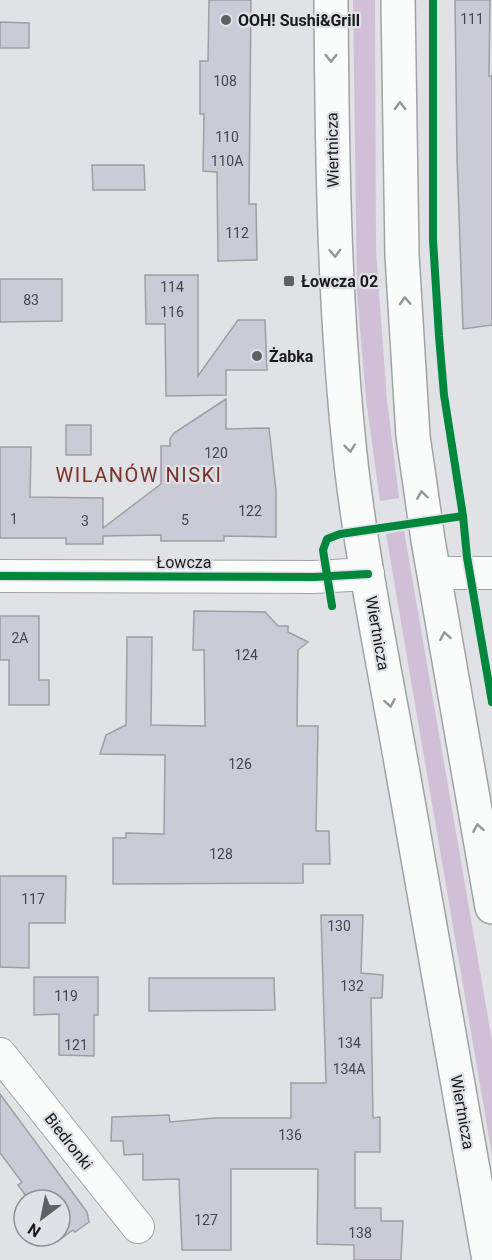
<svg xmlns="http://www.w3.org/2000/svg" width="492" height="1260" viewBox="0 0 492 1260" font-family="Roboto,sans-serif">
<rect width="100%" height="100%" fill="#e0e2e5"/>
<path fill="#d0bfd7" d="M353,0H375L376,251L387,400L399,498L380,501L366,399L357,294Z
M404,531L492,1041V1155L386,534Z"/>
<path fill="#cbcad7" stroke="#9f9fa2" stroke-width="1.5" d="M209,0H251L249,204H256L257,260L218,261L217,172L203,171L204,114H200V61H208Z
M455,0H490L489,76H492V325L463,329L457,157Z
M0,22L29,23V48H0Z
M92,165H144L145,190H93Z
M145,275H198V376L238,320H265L267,370H226V395L166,396L165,324H146Z
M0,279H62V321L0,322Z
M226,399V429L269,428L276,491V537L224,536V541H161V535L103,536V544H66V538H0V447H31L30,497L103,498V528L161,484V446H170V439L174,433Z
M66,425H91V455H66Z
M194,611L265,612L278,626H288V632L308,642L298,650L297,726H318L316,831H329L330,864H303V883L113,884V838H126V833L164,834L165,755L100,754L106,735L126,725L127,637H152L151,725L205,726L204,650H193Z
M0,616H39V680H49V705H9V660H0Z
M0,876H66L65,923H29V968L0,967Z
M321,915H363L361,973L383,975L382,998H371L373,1118L380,1117V1152H355V1208H381V1221H403L401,1260H354V1245L317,1244L318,1169H231V1250H182L179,1179L143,1180V1154L124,1155L123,1141H111L112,1117L169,1115L170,1122L214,1118H291V1083H326Z
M34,977H98V1015H94V1056L59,1055V1014L34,1015Z
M149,978H274L275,1010L149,1011Z
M0,1094L87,1212L89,1222L75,1232L73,1230L58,1241L55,1236H60V1200H29L18,1185L22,1182L0,1153Z"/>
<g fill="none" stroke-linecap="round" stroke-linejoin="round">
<defs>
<path id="street" d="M434,573H492
M0,576L314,577L368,574
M0,1054L138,1227"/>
<path id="secondary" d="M331,0C332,158 334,315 352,472C364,570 384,666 401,762C430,928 460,1094 489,1260
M398,0L402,255L413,436L428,540L492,907"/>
</defs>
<use href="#street" stroke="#a2a3a5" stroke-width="34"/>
<use href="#secondary" stroke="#a2a3a5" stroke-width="36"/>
<use href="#street" stroke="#fafbfb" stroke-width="32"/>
<use href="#secondary" stroke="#fafbfb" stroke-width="33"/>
<defs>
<path id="cycleway" d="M433,0V240L439,336L444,395L463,516L467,557L492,702
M0,576L314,577L368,574
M332,606L323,550L327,539L340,534L463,516"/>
</defs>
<use href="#cycleway" stroke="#dfe1e6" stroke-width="11"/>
<use href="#cycleway" stroke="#00873e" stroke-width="8"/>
</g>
<defs><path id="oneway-chevron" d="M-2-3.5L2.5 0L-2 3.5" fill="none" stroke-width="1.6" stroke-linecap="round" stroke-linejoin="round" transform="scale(1.5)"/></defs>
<g stroke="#959697">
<use href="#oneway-chevron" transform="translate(331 58) rotate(90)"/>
<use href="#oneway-chevron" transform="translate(400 106) rotate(-91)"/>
<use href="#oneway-chevron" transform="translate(335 253) rotate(88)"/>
<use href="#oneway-chevron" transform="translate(405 301) rotate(-93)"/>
<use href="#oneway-chevron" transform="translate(350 448) rotate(84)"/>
<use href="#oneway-chevron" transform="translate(422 495) rotate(-98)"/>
<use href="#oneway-chevron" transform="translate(445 636) rotate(-100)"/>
<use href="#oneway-chevron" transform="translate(390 703) rotate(80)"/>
<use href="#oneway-chevron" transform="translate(478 828) rotate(-100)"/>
</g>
<g fill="#5f6062" stroke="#dfe1e6" stroke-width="2">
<circle cx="226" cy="20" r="6"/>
<rect x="283" y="275" width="12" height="12" rx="3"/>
<circle cx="257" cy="356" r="6"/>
</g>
<g text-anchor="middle" stroke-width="4.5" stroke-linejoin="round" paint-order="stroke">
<g font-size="14" fill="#46464b">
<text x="472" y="24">111</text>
<text x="225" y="86">108</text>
<text x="227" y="142">110</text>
<text x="227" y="166">110A</text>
<text x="237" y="238">112</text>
<text x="172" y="292">114</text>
<text x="31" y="305">83</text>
<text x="172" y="317">116</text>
<text x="216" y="458">120</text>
<text x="250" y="516">122</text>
<text x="14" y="524">1</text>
<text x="185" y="525">5</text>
<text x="85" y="526">3</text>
<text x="20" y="643">2A</text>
<text x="246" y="660">124</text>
<text x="240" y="769">126</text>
<text x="221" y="859">128</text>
<text x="33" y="904">117</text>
<text x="339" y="931">130</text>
<text x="352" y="991">132</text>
<text x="66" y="1001">119</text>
<text x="349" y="1048">134</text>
<text x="76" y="1050">121</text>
<text x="349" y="1074">134A</text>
<text x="290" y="1140">136</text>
<text x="206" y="1225">127</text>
<text x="360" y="1238">138</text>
</g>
<g font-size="16" font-weight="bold" fill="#191a1c" stroke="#dfe1e6" text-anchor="start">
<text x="238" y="26">OOH! Sushi&amp;Grill</text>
<text x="301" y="287">Łowcza 02</text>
<text x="269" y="362">Żabka</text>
</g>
<g font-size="16" fill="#191a1c" stroke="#dfe1e6">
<text transform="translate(332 150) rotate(-91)" y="6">Wiertnicza</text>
<text x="184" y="568">Łowcza</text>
<text transform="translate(378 633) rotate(80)" y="6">Wiertnicza</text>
<text transform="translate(463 1112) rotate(80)" y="6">Wiertnicza</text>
<text transform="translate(69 1141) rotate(52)" y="6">Biedronki</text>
</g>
<g font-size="20" letter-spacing="1.5" fill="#783424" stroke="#dfe1e6">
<text x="139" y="482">WILANÓW NISKI</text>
</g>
</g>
<g transform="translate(42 1218) rotate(212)"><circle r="28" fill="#dfe1e6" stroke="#909195" stroke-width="1.5"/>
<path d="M0-4.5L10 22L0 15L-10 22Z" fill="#5f6062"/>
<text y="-9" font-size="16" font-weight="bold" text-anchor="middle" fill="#191a1c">N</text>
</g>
</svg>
